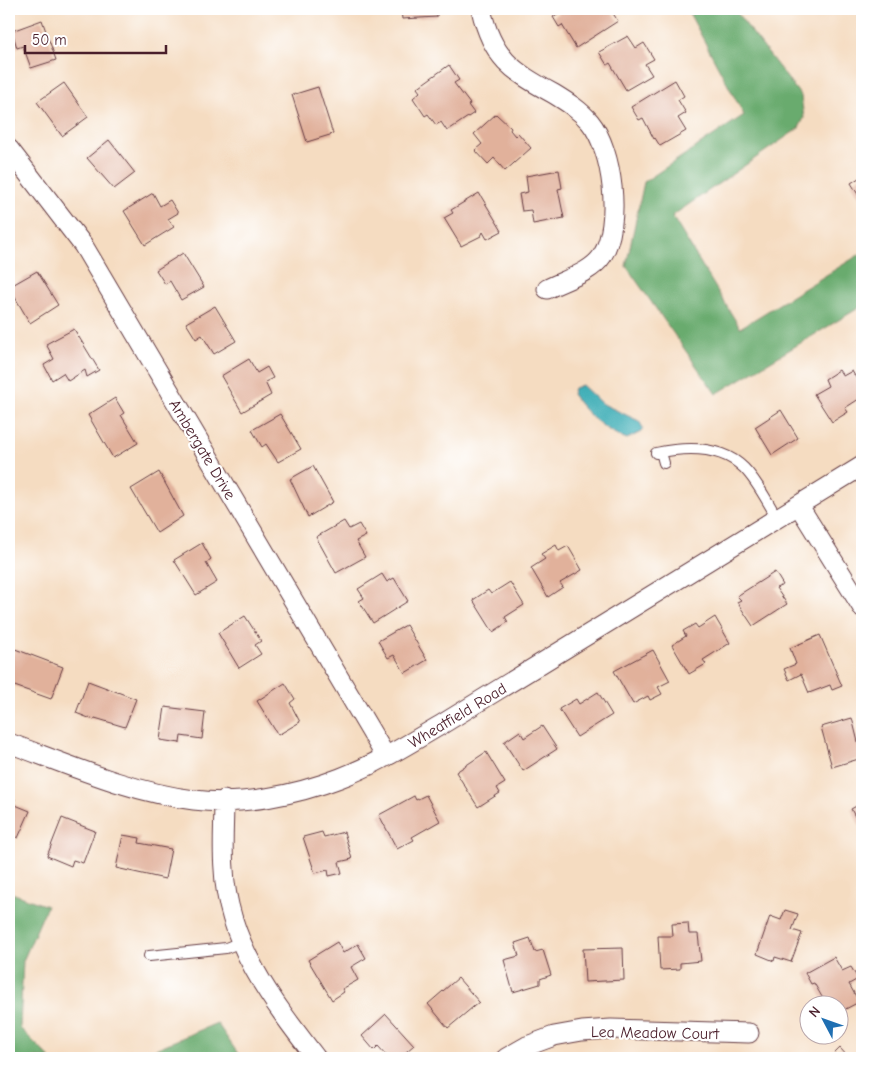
<svg xmlns="http://www.w3.org/2000/svg" width="871" height="1067" viewBox="0 0 871 1067" font-family="'Comic Neue',sans-serif">
<rect width="100%" height="100%" fill="#fff"/>
<filter id="ink" filterUnits="userSpaceOnUse"><feTurbulence type="fractalNoise" baseFrequency=".02" numOctaves="2"/><feDisplacementMap in="SourceGraphic" scale="10" xChannelSelector="R" yChannelSelector="G"/><feConvolveMatrix kernelMatrix="1 2 1 2 8 2 1 2 1" color-interpolation-filters="sRGB"/></filter>
<filter id="wash" filterUnits="userSpaceOnUse"><feTurbulence type="fractalNoise" baseFrequency=".0096" numOctaves="4" result="noise"/><feDisplacementMap in="SourceGraphic" scale="20" xChannelSelector="R" yChannelSelector="G"/><feGaussianBlur stdDeviation="1.12" result="paint"/><feColorMatrix in="noise" values="0 0 0 0 0 0 0 0 0 0 0 0 0 0 0 0 0 1.4 0 .05"/><feComposite in="paint" operator="in"/></filter>
<g filter="url(#wash)">
<rect width="100%" height="100%" fill="#f5dcc1"/>
<path fill="#69ab6e" stroke="#5a654c" d="M687,9H734L801,96L804,118L799,128L672,216L740,328L862,253V306L716,394L626,266L644,182L744,115Z
M9,892L47,906L23,961L20,1028L50,1058H9Z
M217,1023L241,1058H134Z"/>
<path fill="#3dadb6" stroke="#446670" d="M582,385L601,403L639,421L643,428L641,432L627,439C606,432 584,412 572,394L574,388Z"/>
<g id="blocks">
<path fill="#e1b19b" d="M401,9H437V17L402,19Z
M556,9H610L618,21L576,48L562,25L559,27L553,17L559,13Z
M42,20L56,60L31,68L23,46L17,48L12,31Z
M628,36L636,48L644,43L654,59L645,64L652,75L626,90L610,63L607,65L599,52Z
M449,65L459,80L454,83L470,104L468,105L474,113L447,131L441,122L436,125L428,114L425,116L413,98L420,92L417,88Z
M675,80L684,96L678,100L686,113L678,118L686,131L660,146L655,138L654,139L643,118L639,120L631,107Z
M64,83L88,117L62,136L37,102Z
M318,87L333,134L307,142L292,95Z
M496,114L511,128L510,130L515,136L518,133L531,148L505,171L494,158L488,164L475,150L482,144L474,134Z
M109,140L135,173L114,189L87,158Z
M559,170L562,188L558,189L564,218L533,224L531,210L522,211L519,194L528,192L526,176Z
M862,176V201L851,183Z
M153,193L160,206L170,200L178,213L168,219L174,227L145,245L124,211Z
M479,193L502,231L487,239L483,232L481,236L461,246L444,218L453,213L451,210Z
M183,253L204,287L181,300L170,281L165,284L156,270Z
M37,271L58,305L30,323L9,287Z
M215,306L236,341L214,354L202,335L196,339L186,323Z
M74,329L99,370L87,377L85,370L68,381L63,373L52,380L44,365L54,359L46,344Z
M249,359L257,373L267,367L273,378L265,382L271,395L242,412L221,376Z
M839,370L843,376L852,371L862,388V397L845,408L848,412L832,422L814,394L828,386L825,379Z
M115,398L124,413L121,415L138,443L113,458L88,415Z
M781,410L798,438L772,455L755,427Z
M280,414L301,449L278,462L266,444L262,447L252,430Z
M313,466L333,502L308,517L290,479Z
M159,472L183,516L157,533L131,489Z
M344,521L349,529L359,524L366,536L356,541L365,557L336,573L316,537Z
M202,543L211,559L206,563L217,582L196,595L174,560Z
M556,545L559,551L568,546L582,570L560,583L563,587L548,597L531,568L545,559L541,554Z
M775,572L783,585L776,588L787,604L753,626L737,602L741,600L737,596Z
M382,574L387,582L394,578L408,601L373,623L359,601L364,598L358,589Z
M510,582L524,605L505,617L508,622L493,632L473,600L488,590L491,594Z
M245,616L261,641L255,645L261,654L239,668L218,633Z
M715,617L730,643L703,660L706,664L689,674L672,645L686,636L683,631L695,624L698,628Z
M406,625L427,660L405,673L394,655L388,658L378,641Z
M820,635L842,686L832,690L830,685L809,693L801,674L789,680L784,669L796,664L790,648Z
M15,649L63,667L51,699L9,684V666Z
M653,650L670,681L658,687L662,694L650,700L648,696L633,704L614,671Z
M88,681L136,699L125,727L95,718L94,720L76,713Z
M285,683L295,699L290,703L300,722L278,735L257,701Z
M598,692L612,715L577,737L559,709L576,699L579,704Z
M165,707L205,712L202,739L181,736L180,743L160,740Z
M852,718L862,758L832,767L821,727Z
M542,726L557,749L523,771L504,742L520,731L524,738Z
M486,752L505,783L497,788L500,793L478,807L456,772Z
M426,795L440,821L412,837L414,840L397,849L379,815L414,796L416,800Z
M9,797L15,799L13,804L30,811L18,838L12,835L9,843Z
M862,803V830L851,809Z
M62,818L95,831L83,863L73,860L71,866L47,856Z
M322,832L324,837L344,832L352,859L339,862L342,873L329,876L328,870L315,873L303,837Z
M123,835L140,838L139,843L171,849L165,879L116,868Z
M785,910L798,914L792,930L802,933L791,962L775,957L774,961L757,954L770,916L781,920Z
M688,923L689,934H698L701,961L680,963V969L660,970L658,936H673L672,924Z
M530,938L535,952L543,950L551,975L540,979V984L513,992L504,960L519,956L515,943Z
M337,942L343,953L358,944L366,958L351,967L358,980L342,989L344,992L332,1000L308,960Z
M623,948L624,980L585,982L583,949Z
M834,957L842,971L851,967L858,979L849,984L859,1002L838,1013V1004H826L814,983L811,984L805,973Z
M458,978L479,1002L448,1028L428,1004Z
M386,1014L414,1045L399,1058H389L378,1046L374,1050L362,1036Z
M840,1048L849,1058H830Z"/>
</g>
</g>
<g filter="url(#ink)">
<use href="#blocks" fill-opacity="0" stroke="#643b42" stroke-width="1"/>
<g fill="none" stroke-linecap="round" stroke-linejoin="round">
<defs>
<path id="lane" d="M661,452L664,463
M656,453C684,447 721,445 744,468C758,482 767,502 778,519
M149,956L226,948L241,942"/>
<path id="street" d="M481,9C492,58 512,71 554,94C567,102 580,110 590,122C613,150 622,224 602,256C591,273 564,280 547,289
M9,149L83,245L386,757
M799,506L862,607
M9,743C69,765 130,792 194,800C241,806 296,795 340,778C377,764 410,743 444,723L862,466
M224,800C224,823 222,847 224,869C227,943 273,1002 316,1058
M506,1058L527,1046L554,1036L582,1031L611,1029L749,1033"/>
</defs>
<use href="#lane" stroke="#643b42" stroke-width="12"/>
<use href="#street" stroke="#643b42" stroke-width="21"/>
<use href="#lane" stroke="#fff" stroke-width="10"/>
<use href="#street" stroke="#fff" stroke-width="19"/>
</g>
</g>
<g text-anchor="middle" stroke-width="4.5" stroke-linejoin="round" paint-order="stroke">
<g font-size="16" fill="#4a1f2b" stroke="#fff">
<text transform="translate(203 449) rotate(59)" y="6">Ambergate Drive</text>
<text transform="translate(457 715) rotate(-31)" y="6">Wheatfield Road</text>
<text transform="translate(655 1032) rotate(1)" y="6">Lea Meadow Court</text>
</g>
</g>
<rect width="871" height="1067" fill="none" stroke="#fff" stroke-width="30"/>
<g transform="translate(824 1020) rotate(311)"><circle r="24" fill="#ffffff" stroke="#b7a5aa"/>
<path d="M0-4L9 19L0 12L-9 19Z" fill="#1f6fb2"/>
<text y="-8" font-size="14" font-weight="bold" text-anchor="middle" fill="#4a1f2b">N</text>
</g>
<path d="M25 45v8h141v-8" fill="none" stroke="#4a1f2b" stroke-width="2.5"/>
<text x="32" y="45" font-size="15" fill="#4a1f2b" stroke="#ffffff" stroke-width="4" paint-order="stroke">50 m</text>
</svg>
